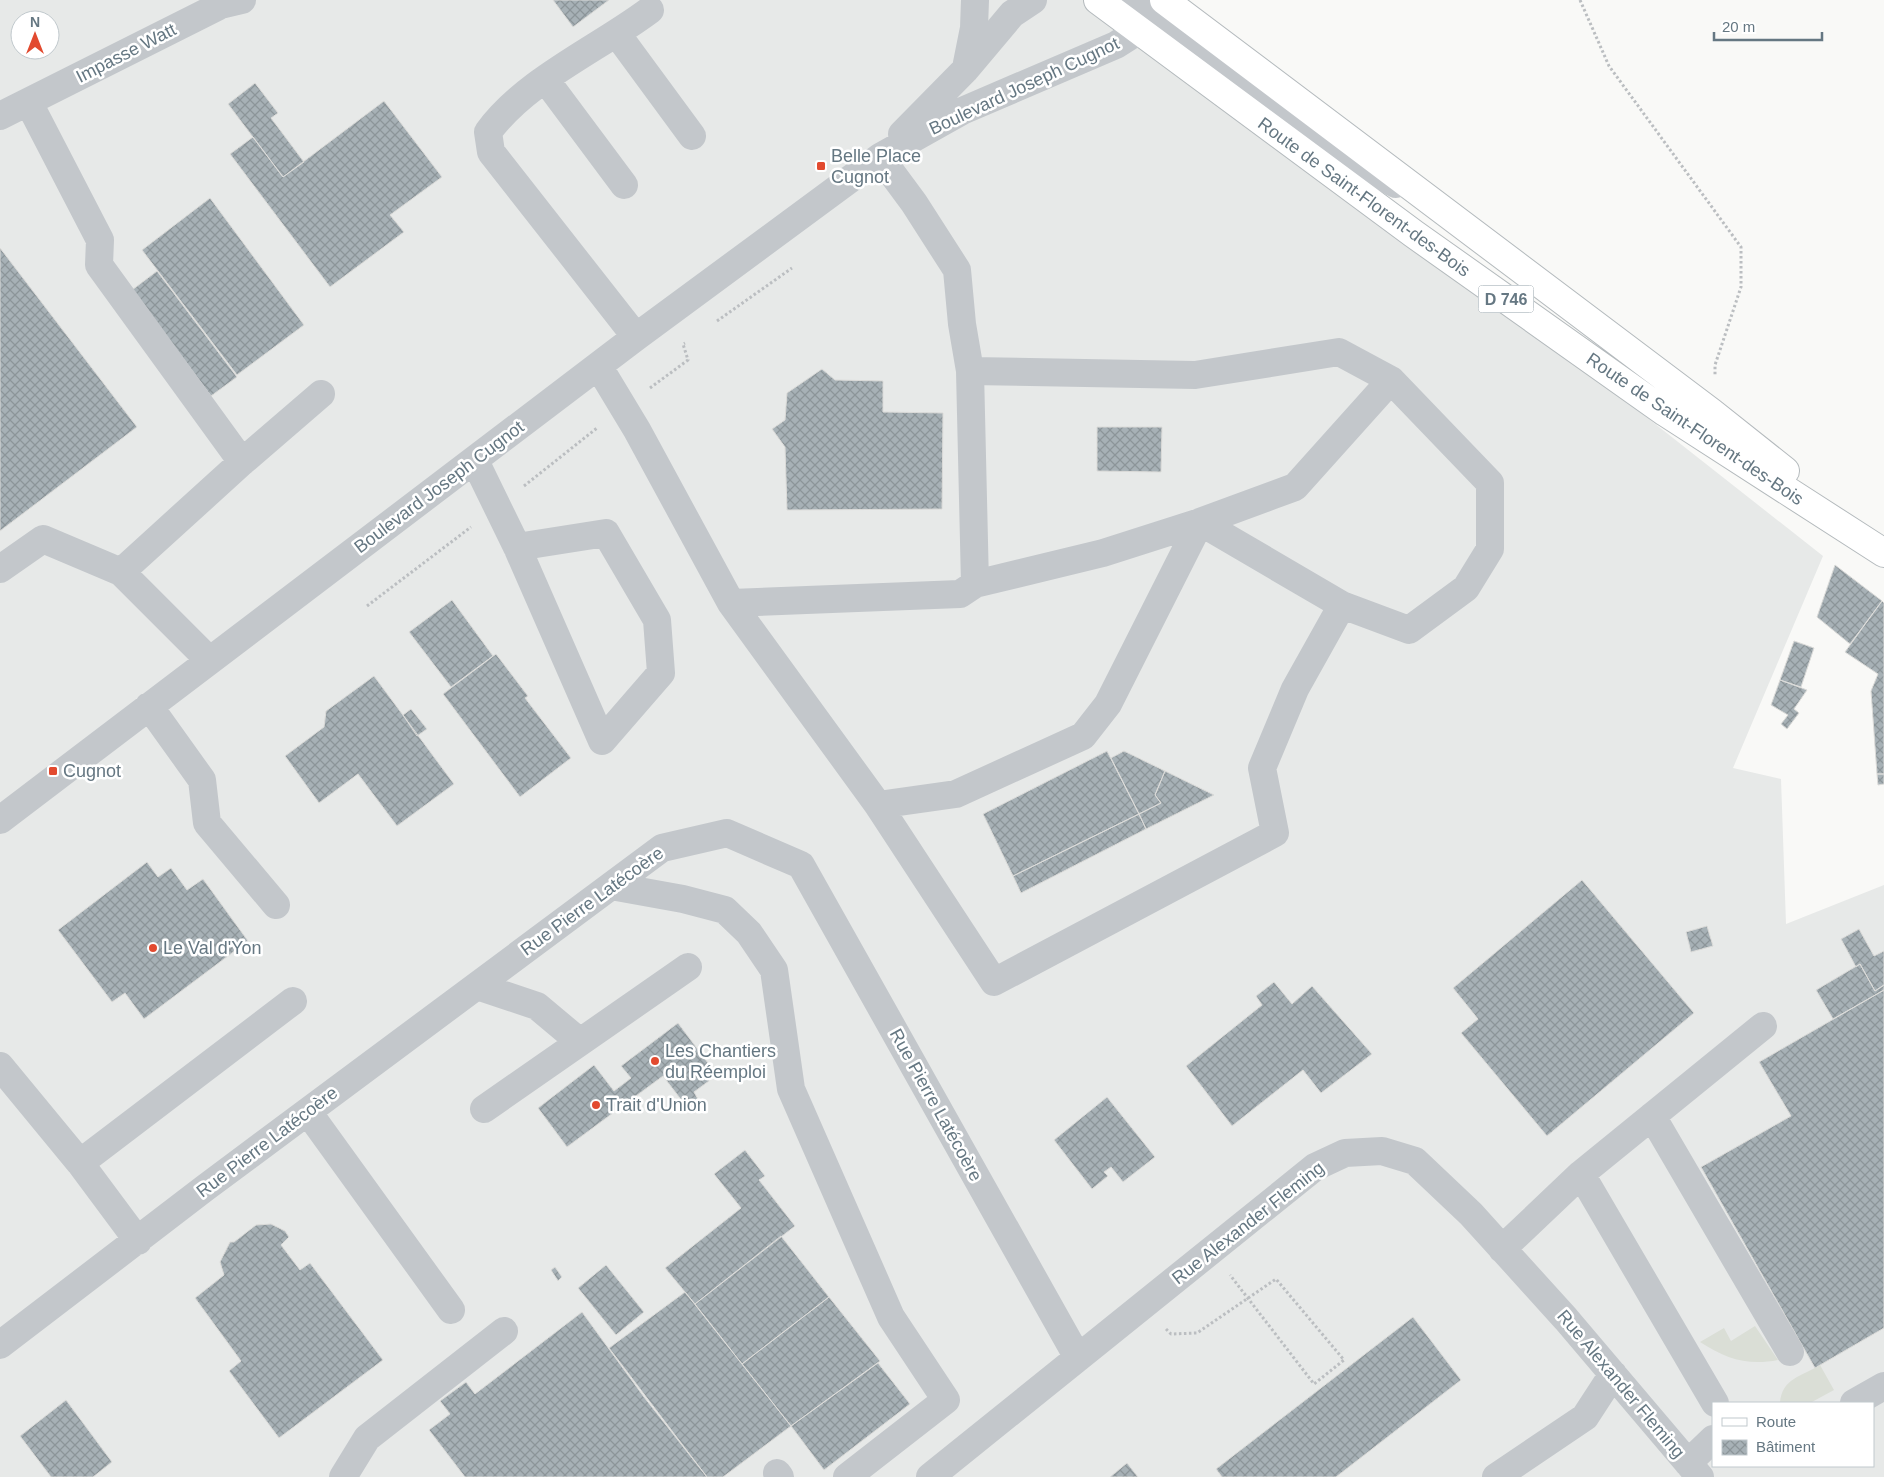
<svg xmlns="http://www.w3.org/2000/svg" width="1884" height="1477" viewBox="0 0 1884 1477" font-family="Arial,sans-serif">
<defs>
<pattern id="building-cross-hatch" width="8" height="8" patternUnits="userSpaceOnUse" patternTransform="scale(1.25)"><rect width="8" height="8" fill="#a7b1b6"/><path d="M0 0l8 8M0 8l8-8" fill="none" stroke="#8c9599"/></pattern>
</defs>
<rect width="100%" height="100%" fill="#f9f9f7"/>
<path fill="#e7e9e8" fill-rule="evenodd" d="M0,0H1116L1823,556L1733,768L1781,779L1786,924L1884,885V1477H0ZM20,20H50V50H20ZM1713,1403H1873V1466H1713Z"/>
<path fill="#daded6" d="M1755,1326L1778,1360C1748,1366 1726,1359 1700,1342L1724,1328L1731,1341Z
M1820,1365L1834,1390L1810,1403H1780C1782,1378 1801,1377 1820,1365Z"/>
<path fill="url(#building-cross-hatch)" stroke="#dbdbd9" d="M553,0H609L573,27Z
M255,83L278,113L271,118L304,162L283,177L228,104Z
M384,101L442,177L390,215L404,232L330,287L230,154L253,137L283,177Z
M210,198L304,325L237,375L142,250Z
M0,248L137,427L0,531Z
M157,271L237,377L211,396L132,290Z
M822,369L835,380L883,381V412L943,413L942,509L787,510L785,447L772,429L785,420L787,393Z
M1097,427H1162L1161,472L1097,471Z
M1835,565L1882,601L1850,644L1817,617Z
M452,600L493,656L451,687L409,632Z
M1882,601L1884,603V774H1877L1871,691L1878,674L1845,652Z
M1794,641L1814,648L1801,687L1780,680Z
M496,654L528,696L525,698L571,758L520,797L443,694Z
M374,676L454,784L397,826L358,774L319,803L285,756L324,727L326,711Z
M1780,680L1807,690L1794,709L1799,713L1787,729L1781,724L1788,715L1771,705Z
M411,709L427,729L417,736L403,715Z
M1107,751L1139,814L1013,876L983,814Z
M1124,751L1165,771L1155,795L1161,803L1139,814L1111,758Z
M1165,771L1214,795L1146,829L1139,814L1161,803L1155,795Z
M1877,774H1884V784L1878,785Z
M1139,814L1146,829L1021,893L1013,876Z
M147,862L158,877L171,868L187,890L203,879L248,941L144,1019L125,993L112,1002L58,930Z
M1582,880L1694,1013L1547,1136L1461,1033L1478,1019L1453,988Z
M1707,926L1713,946L1691,952L1686,932Z
M1859,929L1874,956L1884,951V985L1875,991L1860,964L1856,967L1841,939Z
M1860,964L1875,991L1884,985V990L1833,1019L1816,990Z
M1274,982L1292,1004L1312,986L1372,1054L1321,1093L1303,1070L1232,1126L1186,1066L1262,1005L1256,996Z
M1884,990V1328L1815,1368L1701,1167L1791,1116L1759,1062Z
M678,1023L717,1075L694,1092L699,1101L689,1110L663,1076L567,1147L538,1108L594,1065L614,1091L631,1078L621,1066Z
M1107,1097L1155,1157L1123,1182L1111,1167L1104,1172L1108,1176L1092,1189L1054,1140Z
M745,1150L765,1176L759,1180L795,1226L695,1304L665,1268L741,1208L714,1174Z
M271,1224L285,1231L289,1237L281,1245L300,1270L310,1263L383,1360L279,1438L229,1371L241,1361L195,1298L224,1275L220,1262L230,1242H234L256,1225Z
M781,1236L829,1297L742,1364L695,1304Z
M606,1265L644,1312L616,1335L578,1288Z
M555,1267L562,1277L558,1281L551,1270Z
M685,1292L791,1426L723,1477H707L609,1348Z
M829,1297L880,1361L791,1426L742,1364Z
M582,1312L644,1397L707,1477H465L429,1430L450,1414L440,1401L466,1382L475,1394Z
M1413,1317L1461,1380L1336,1477H1222L1216,1469Z
M878,1363L910,1404L824,1470L791,1426Z
M66,1400L112,1462L93,1477H51L20,1436Z
M1127,1463L1138,1477H1110Z"/>
<g fill="none" stroke-linecap="round" stroke-linejoin="round">
<defs>
<path id="major" d="M1098,0L1414,234L1665,412L1884,553
M1164,0L1712,413L1785,471"/>
</defs>
<use href="#major" stroke="#b4babd" stroke-width="30"/>
<path stroke="#bbbec1" stroke-width="3" stroke-dasharray="2.5 2.5" stroke-linecap="butt" d="M1580,0L1609,66L1741,247V287L1715,365V375
M717,321L792,268
M650,388L688,360L683,344L685,343
M524,486L597,428
M367,606L471,527
M1166,1329L1171,1334L1197,1333L1276,1279L1344,1360L1314,1384L1230,1275"/>
<path stroke="#c3c7cb" stroke-width="28" d="M1134,0L1322,145L1396,184
M617,34L692,136
M966,68L974,28L975,0
M545,79L624,185
M29,103L100,240L99,265L242,462
M0,116L221,5L242,0
M902,134L965,70L1012,14L1033,0
M880,157L914,203L957,270L962,324L970,371L975,584
M636,337L491,152L488,132C526,80 598,49 650,10
M599,367L637,430L731,603L878,805L994,982L1275,833L1262,768L1295,689L1342,605L1200,522L1103,553L975,584L960,594L731,603
M970,371L1195,375L1339,352L1391,380L1490,483V549L1466,588L1409,630L1342,605
M475,461L517,547L602,741L661,673L657,620L606,533L517,547
M0,569L43,539L121,572L209,660
M121,572L242,462L321,394
M149,706L202,780L207,823L276,905
M878,805L956,794L1083,736L1108,704L1200,522L1295,487L1391,380
M0,820L636,337L880,157L962,111L1116,45L1138,31L1125,0
M611,886L683,899L725,910L749,933L774,970L791,1089L891,1317L946,1400L847,1477
M477,986L537,1006L580,1042
M0,1066L80,1163L138,1241
M484,1109L688,967
M308,1112L451,1310
M1652,1116L1790,1352
M80,1163L293,1001
M1502,1249L1581,1174
M0,1345L205,1188L662,848L727,833L801,865L1078,1358
M1715,1403L1581,1174L1763,1026
M1854,1403L1884,1386
M1688,1463L1713,1439
M777,1473L780,1477
M343,1477L367,1438L504,1331
M930,1477L1315,1167L1345,1153L1382,1151L1415,1161L1471,1214L1566,1319L1700,1477
M1496,1477L1585,1417L1613,1374"/>
<use href="#major" stroke="#fff" stroke-width="28"/>
</g>
<g fill="#e24a2f" stroke="#fff" stroke-width="2">
<rect x="816" y="161" width="10" height="10" rx="2.5"/>
<rect x="48" y="766" width="10" height="10" rx="2.5"/>
<circle cx="153" cy="948" r="5"/>
<circle cx="655" cy="1061" r="5"/>
<circle cx="596" cy="1105" r="5"/>
</g>
<g text-anchor="middle" stroke-width="5" stroke-linejoin="round" paint-order="stroke">
<rect fill="#fff" stroke="#93a0a8" stroke-width="1" x="1478.5" y="285.5" width="55" height="27" rx="4"/>
<g font-size="16" font-weight="bold" fill="#657782">
<text x="1506" y="305">D 746</text>
</g>
<g font-size="18" fill="#657782" stroke="#fff">
<text transform="translate(126 53) rotate(-27)" y="6">Impasse Watt</text>
<text transform="translate(1024 86) rotate(-25)" y="6">Boulevard Joseph Cugnot</text>
<text transform="translate(1364 197) rotate(36)" y="6">Route de Saint-Florent-des-Bois</text>
<text transform="translate(1695 429) rotate(34)" y="6">Route de Saint-Florent-des-Bois</text>
<text transform="translate(439 487) rotate(-37)" y="6">Boulevard Joseph Cugnot</text>
<text transform="translate(592 901) rotate(-36)" y="6">Rue Pierre Latécoère</text>
<text transform="translate(936 1105) rotate(61)" y="6">Rue Pierre Latécoère</text>
<text transform="translate(267 1142) rotate(-37)" y="6">Rue Pierre Latécoère</text>
<text transform="translate(1248 1223) rotate(-38)" y="6">Rue Alexander Fleming</text>
<text transform="translate(1621 1384) rotate(50)" y="6">Rue Alexander Fleming</text>
</g>
<g font-size="18" fill="#657782" stroke="#fff" text-anchor="start">
<text x="831" y="162">Belle Place<tspan x="831" dy="21">Cugnot</tspan></text>
<text x="63" y="777">Cugnot</text>
<text x="163" y="954">Le Val d'Yon</text>
<text x="665" y="1057">Les Chantiers<tspan x="665" dy="21">du Réemploi</tspan></text>
<text x="606" y="1111">Trait d'Union</text>
</g>
</g>
<rect x="1712" y="1402" width="162" height="65" fill="#ffffff" stroke="#c1c9cd"/>
<rect x="1722" y="1418" width="25" height="8" fill="#ffffff" stroke="#c1c9cd"/>
<text x="1756" y="1427" font-size="15" fill="#657782">Route</text>
<rect x="1722" y="1440" width="25" height="15" fill="url(#building-cross-hatch)" stroke="#c1c9cd"/>
<text x="1756" y="1452" font-size="15" fill="#657782">Bâtiment</text>
<g transform="translate(35 35)"><circle r="24" fill="#ffffff" stroke="#c1c9cd"/>
<path d="M0-4L9 19L0 12L-9 19Z" fill="#e24a2f"/>
<text y="-8" font-size="14" font-weight="bold" text-anchor="middle" fill="#657782">N</text>
</g>
<path d="M1714 32v8h108v-8" fill="none" stroke="#657782" stroke-width="2.5"/>
<text x="1722" y="32" font-size="15" fill="#657782" stroke="#ffffff" stroke-width="4" paint-order="stroke">20 m</text>
</svg>
